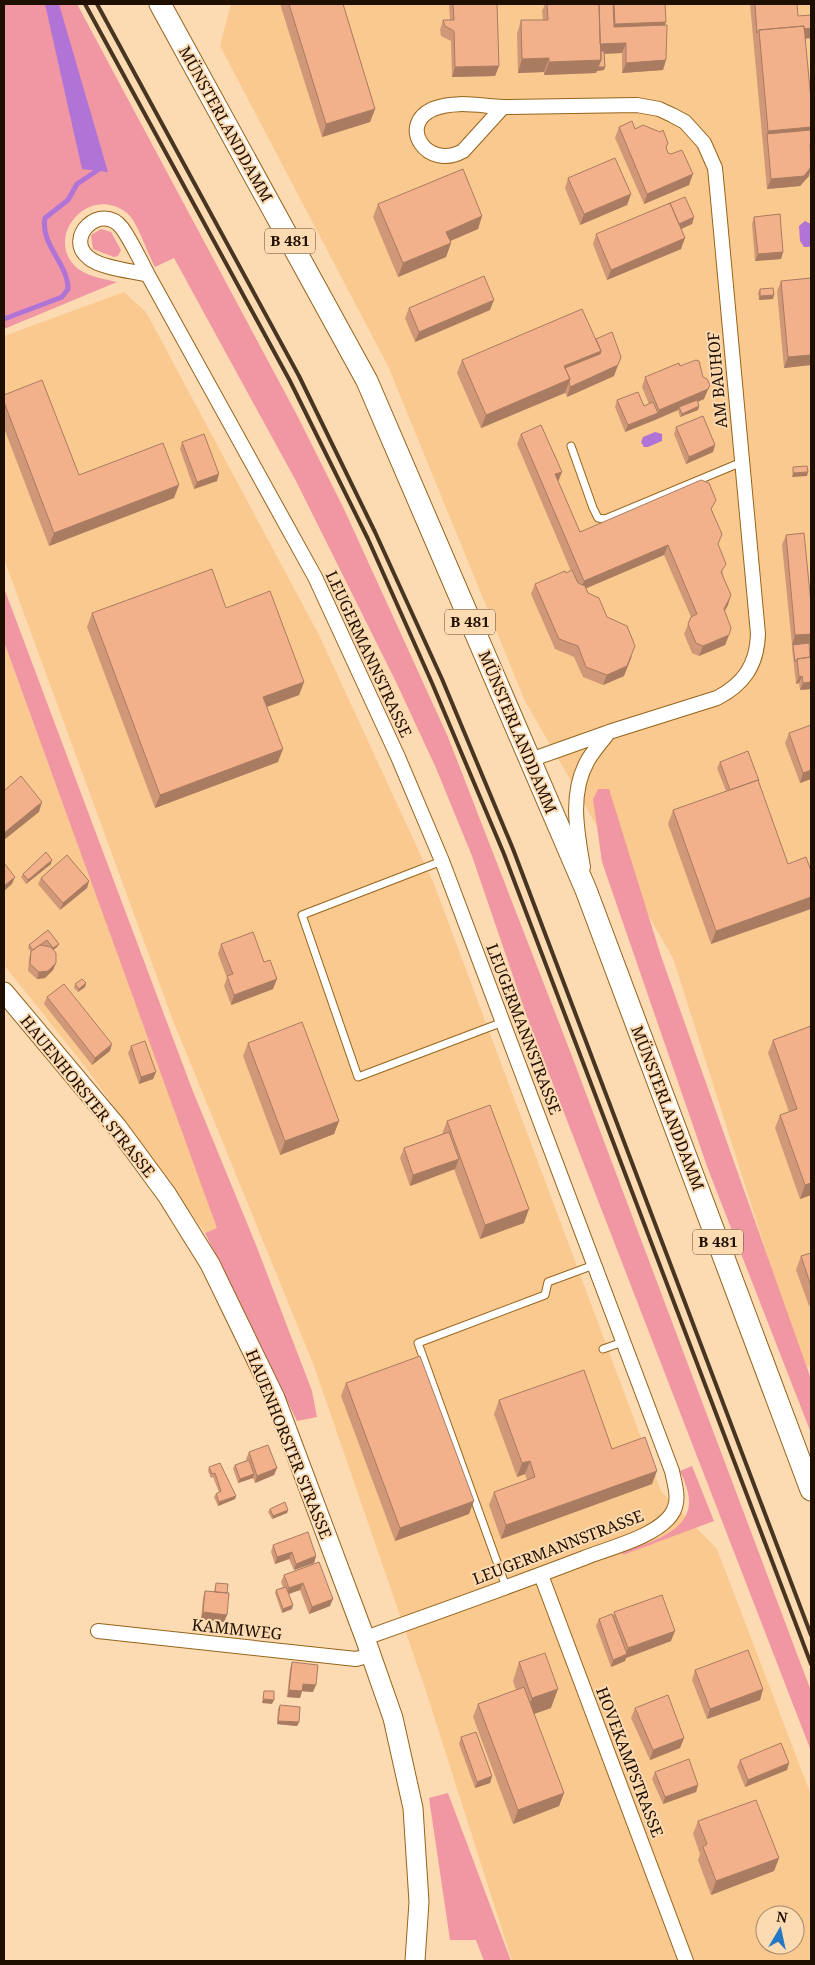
<svg xmlns="http://www.w3.org/2000/svg" width="815" height="1965" viewBox="0 0 815 1965" font-family="'Noto Serif',serif">
<rect width="100%" height="100%" fill="#fcdab2"/>
<path fill="#fac98f" fill-rule="evenodd" d="M231,4H811V1365L803,1368L673,958L525,701L388,366L220,46Z
M124,292L146,312L319,635L434,884L661,1491L717,1549L811,1795V1961H512L425,1688L314,1366L172,1018L4,559V336ZM765,1915H795V1945H765Z
M4,643L218,1228L205,1233L87,1069L4,965Z"/>
<path fill="#f197a3" d="M4,4H77L297,415L344,509L448,737L570,1051L811,1691V1751L527,1017L472,856L436,768L396,682L296,481L174,258L155,267C147,253 138,222 127,213C88,183 43,238 77,268C88,277 105,279 117,282L4,329Z
M101,229L111,232L121,250L118,256L114,257L93,249L91,235Z
M4,588L192,1089L256,1245L312,1391L317,1417L297,1421L205,1233L217,1228L4,642Z
M598,789H609L661,956L811,1379V1433L708,1169L602,862L593,799Z
M692,1466L714,1521L623,1555V1552C646,1543 690,1533 689,1501C689,1491 684,1480 680,1471Z
M448,1793L511,1961H484L476,1940H450L429,1798Z"/>
<path fill="#b074d7" d="M45,4H59L108,172L82,169Z
M805,221L811,224V245L809,247H804L800,241L799,226Z
M655,432L662,434V441L648,447H644L641,442L643,437Z"/>
<g fill="none" stroke-linecap="round" stroke-linejoin="round">
<path stroke="#b074d7" stroke-width="5" d="M4,319L62,297L68,289C68,263 40,245 45,218L68,200L77,184L98,170L96,165"/>
<defs>
<path id="lane" d="M571,446L593,508L598,518L605,519L742,462
M442,861L302,915L358,1077L503,1022
M603,1349L623,1342
M506,1587L418,1343L545,1295L548,1282L594,1265"/>
<path id="street" d="M503,107C481,106 455,100 433,109C397,125 427,171 463,151L503,107L637,105L659,109L672,115L685,122L704,143L715,168L718,199L758,634C757,665 744,684 717,698L609,732L530,760
M148,275C133,271 101,268 89,258C63,238 101,201 122,228C132,242 140,260 148,275L315,577L398,757L442,861L672,1471C675,1486 681,1501 671,1515C655,1537 609,1548 584,1558C511,1586 438,1612 365,1638
M583,867C577,832 569,793 588,760C594,750 602,741 609,732
M541,1575L686,1961
M98,1631L356,1659L371,1655"/>
<path id="secondary" d="M4,992L117,1127L167,1195L210,1264L275,1398L365,1638L393,1718L413,1808L419,1902L415,1961"/>
<path id="primary" d="M160,4L367,381L586,890L811,1490"/>
</defs>
<use href="#lane" stroke="#96641b" stroke-width="9"/>
<use href="#street" stroke="#96641b" stroke-width="16"/>
<use href="#secondary" stroke="#96641b" stroke-width="21"/>
<use href="#primary" stroke="#96641b" stroke-width="23"/>
<use href="#lane" stroke="#fff" stroke-width="7"/>
<use href="#street" stroke="#fff" stroke-width="14"/>
<use href="#secondary" stroke="#fff" stroke-width="19"/>
<use href="#primary" stroke="#fff" stroke-width="21"/>
<path stroke="#483521" stroke-width="4" d="M85,4L290,381L368,539L432,683L504,854L811,1664
M97,4L299,376L375,532L442,679L513,849L811,1635"/>
</g>
<path fill="#d09878" d="M280,4H343L375,109L370,122L322,137Z
M449,4H497L499,66L495,76L452,77L451,41L441,36L440,30L443,20H450Z
M545,4H665V25L666,60L663,70L622,73V53L604,54L605,67L604,70L597,71L596,73L544,75V72L518,73L517,34L521,20H543L542,11Z
M750,4H797L798,16L811,15V38L805,39L809,176L800,186L767,189Z
M619,127L635,129L668,143L666,148L668,153L689,185L644,204L615,138Z
M568,178L631,194L627,205L580,225L565,188Z
M378,204L482,216L478,229L450,241L451,243L446,257L398,277L373,217Z
M694,217L692,224L681,229V249L607,280L593,244L596,234Z
M754,217L783,252L781,259L755,261L752,224Z
M811,278V365L784,368L777,291L781,281Z
M760,289L773,299L759,300L758,293Z
M409,308L490,310L415,342L405,318Z
M596,339L614,376L567,397L565,392L481,428L457,373L462,360Z
M680,366L704,399L698,402L699,406L698,410L680,417L678,410L625,432L615,407L617,400L644,406L649,404L642,387L645,377Z
M4,395L79,475L174,498L49,546L4,428Z
M676,427L715,445L713,452L686,464L674,434Z
M521,434L558,481L580,532L712,510L718,544L728,605L724,611L731,628L725,645L699,656L692,653L684,634L691,617L664,555L586,588L624,676L603,685L583,677L574,657L555,649L531,594L535,584L571,571L517,444Z
M182,442L217,481L194,489L180,449Z
M786,535L811,604V641L810,644H809L811,689L800,690L799,683L796,684L792,648L793,645H792L782,545Z
M226,608L304,682L299,695L267,707L278,762L155,808L87,627L92,613Z
M789,733L811,779L800,783L785,743Z
M720,762L758,782L788,864L711,944L668,824L673,810L726,791L717,768Z
M51,864L26,884L21,877L23,874Z
M41,878L89,881L87,888L60,910L38,884Z
M48,930L59,944L57,947L53,950L56,963L53,970L45,978L37,979L28,971L29,958L31,952L28,948L29,945Z
M221,944L264,962L273,989L231,1005L224,986L227,978L218,954Z
M86,983L85,987L78,992L74,988L75,984Z
M47,997L110,1051L92,1065L44,1004Z
M811,1026V1195L800,1199L775,1128L780,1115L789,1112L768,1053L773,1040Z
M248,1043L339,1121L334,1134L280,1155L243,1056Z
M131,1046L156,1072L153,1079L139,1084L128,1053Z
M447,1121L524,1223L480,1239L454,1169L410,1186L400,1158L404,1148L442,1134Z
M811,1253V1305L809,1306L796,1270L801,1256Z
M346,1383L469,1514L395,1541L341,1396Z
M499,1400L612,1449L652,1484L501,1539L489,1505L494,1492L527,1480L525,1474L517,1477L494,1414Z
M249,1452L277,1468L274,1475L255,1483L253,1478L238,1483L233,1468L235,1465L247,1460L246,1459Z
M209,1467L236,1496L235,1499L218,1506L214,1497L216,1494L219,1492L213,1477L211,1478L208,1471Z
M270,1509L288,1510L287,1513L272,1519L268,1512Z
M273,1545L316,1556L314,1563L294,1570L289,1559L275,1564L271,1552Z
M319,1562L330,1606L309,1614L300,1590L288,1594L292,1609L282,1613L275,1593L276,1590L283,1587L281,1582L284,1575Z
M216,1583L227,1593V1615L224,1622L201,1619L203,1598L205,1591L214,1592Z
M614,1612L671,1641L626,1658L625,1661L611,1667L596,1626L599,1619L613,1616Z
M292,1662L313,1692L302,1691L300,1698L287,1697L290,1669Z
M519,1662L551,1708L534,1714L564,1793L559,1806L513,1824L473,1717L478,1704L516,1690L513,1681Z
M695,1670L763,1689L760,1700L707,1719L692,1680Z
M280,1705L299,1722L297,1726L277,1724L278,1709Z
M635,1708L684,1738L680,1748L650,1760L631,1718Z
M461,1737L492,1776L490,1783L475,1788L459,1744Z
M740,1760L789,1763L787,1770L745,1787L737,1767Z
M655,1772L698,1785L696,1792L663,1804L652,1779Z
M698,1821L779,1858L774,1871L711,1895L698,1860L700,1854L693,1834Z"/>
<path fill="#a97c61" d="M666,22L661,36L610,37L615,24Z
M811,28V38L760,43L759,33Z
M626,43L622,53L597,54L599,44Z
M549,58L544,72L518,73L522,59Z
M601,60L605,67L604,70L597,71L596,73L544,75L549,62Z
M666,60L663,70L622,73L626,63Z
M499,66L495,76L452,77L455,67Z
M375,109L370,122L322,137L326,124Z
M811,127V133L767,134L763,144L768,131Z
M811,167L809,176L800,186L767,189L771,179Z
M693,174L689,185L644,204L647,194Z
M631,194L627,205L580,225L584,214Z
M482,216L478,229L441,245L446,232Z
M694,217L692,224L674,232L676,225Z
M685,238L681,249L607,280L611,270Z
M451,243L446,257L398,277L403,263Z
M783,252L781,259L755,261L758,254Z
M774,295L773,299L759,300L760,296Z
M494,300L490,310L415,342L419,332Z
M601,351L597,364L566,377L564,366Z
M811,355V365L784,368L788,357Z
M621,357L614,376L567,397L570,387Z
M570,379L565,393L481,428L486,415Z
M710,385L704,399L680,409L679,407L678,410L655,420L659,410Z
M699,406L698,410L680,417L682,414Z
M658,413L655,420L625,432L628,425Z
M715,445L713,452L686,464L689,457Z
M562,472L558,482L555,474Z
M808,472L807,476L792,477L793,473Z
M219,474L217,481L194,489L197,482Z
M179,485L174,498L49,546L54,533Z
M668,545L664,555L580,591L584,581Z
M731,595L728,605L720,620L724,609Z
M811,634V641L810,644L792,645L795,635Z
M729,635L725,645L699,656L703,646Z
M632,656L624,676L603,685L607,675Z
M802,676L799,683L796,684L799,677Z
M304,682L299,695L258,710L263,697Z
M811,682V689L800,690L803,683Z
M283,749L278,762L155,808L160,795Z
M811,770V779L800,783L803,773Z
M42,802L39,812L4,840V833Z
M52,860L51,864L26,884L28,880Z
M15,877L12,884L4,891V886Z
M89,881L87,888L60,910L63,903Z
M811,897V909L711,944L716,931Z
M59,944L57,947L51,952L53,948Z
M56,963L53,970L45,978L37,979L39,972Z
M277,979L273,989L231,1005L234,995Z
M86,983L85,987L78,992L79,989Z
M112,1044L110,1051L92,1065L95,1058Z
M156,1072L153,1079L139,1084L141,1077Z
M339,1121L334,1134L280,1155L285,1141Z
M459,1159L455,1169L410,1186L413,1175Z
M811,1183V1195L800,1199L805,1185Z
M529,1209L524,1223L480,1239L485,1225Z
M530,1461L525,1474L517,1477L522,1463Z
M277,1468L274,1475L255,1483L257,1476Z
M657,1471L652,1484L501,1539L506,1525Z
M254,1474L253,1478L238,1483L240,1479Z
M236,1496L235,1499L218,1506L219,1502Z
M474,1501L469,1514L395,1541L400,1528Z
M288,1510L287,1513L272,1519L273,1516Z
M292,1552L289,1559L275,1564L277,1557Z
M316,1556L314,1563L294,1570L296,1564Z
M303,1583L300,1590L286,1595L289,1588Z
M333,1599L330,1606L309,1614L312,1607Z
M293,1605L292,1609L282,1613L283,1609Z
M203,1612L227,1615L224,1622L201,1619Z
M675,1631L671,1641L626,1658L625,1661L611,1667L613,1660L625,1655L628,1648Z
M303,1684L316,1685L313,1692L300,1691Z
M558,1689L551,1708L525,1717L532,1698Z
M763,1689L760,1700L707,1719L710,1709Z
M289,1690L302,1691L300,1698L287,1697Z
M263,1699L274,1700L272,1704L262,1703Z
M278,1721L299,1722L297,1726L277,1724Z
M684,1738L680,1748L650,1760L653,1750Z
M789,1763L787,1770L745,1787L748,1780Z
M492,1776L490,1783L475,1788L477,1782Z
M698,1785L696,1792L663,1804L665,1797Z
M564,1793L559,1806L513,1824L518,1810Z
M779,1858L774,1871L711,1895L716,1881Z"/>
<path fill="#f2b18b" stroke="#a97c61" d="M289,4H343L375,109L326,124Z
M453,4H497L499,66L455,67L454,31L445,26L443,20H454Z
M547,4H599L601,60L549,62V58L522,59L521,20H548Z
M599,4H613L614,27L667,25L666,60L626,63V43L600,44Z
M614,4H665L666,22L615,24Z
M755,4H797L798,16L811,15V28L804,29V26L759,30L757,33Z
M804,26L811,100V127L768,131L759,30Z
M601,51H604L605,67H598L601,60Z
M632,121L635,129L643,125L660,132L663,130L668,143L666,147L668,153L671,154L682,150L693,174L647,194L619,127Z
M811,130V144H810L811,167L804,176L771,179L767,134Z
M615,158L631,194L584,214L568,178Z
M463,169L482,216L446,232L451,243L403,263L378,204Z
M685,197L694,217L679,224L670,203L668,204Z
M670,203L685,238L611,270L596,234Z
M780,214L783,252L758,254L754,217Z
M484,276L494,300L419,332L409,308Z
M811,278V355L788,357L781,281Z
M773,288L774,295L760,296V289Z
M582,309L601,351L564,366L570,379L486,415L462,360Z
M612,332L621,357L618,365L570,387L569,382L570,379L565,368L600,354L601,351L596,339Z
M696,360L699,361L703,377L707,379L710,385L708,389L659,410L645,377L679,363L680,366Z
M42,380L79,475L163,443L179,485L54,533L4,402V395Z
M638,392L644,406L653,402L658,413L628,425L617,400Z
M697,400L699,406L682,414L679,407Z
M703,416L715,445L689,457L676,427Z
M541,425L562,472L555,474L580,532L701,480L709,483L716,500L711,509L722,534L718,544L726,564L721,572L731,595L724,609L731,628L729,635L703,646L696,643L688,624L691,617L697,614L668,545L584,581L521,434Z
M204,434L219,474L197,482L182,442Z
M807,466L808,472L793,473V467Z
M804,533L811,604V634L795,635L786,535Z
M212,569L226,608L270,591L304,682L263,697L283,749L160,795L92,613Z
M572,570L578,583L585,586L588,593L599,598L607,617L627,626L635,646L627,666L607,675L586,667L578,646L559,639L535,584L565,571L566,573Z
M809,643L810,657L797,659L795,662L793,645Z
M811,657V682L803,683L802,676L799,677L797,659Z
M811,725V770L803,773L789,733Z
M748,751L759,781L758,780L730,790L720,762Z
M21,776L42,802L4,833V791Z
M758,780L788,864L806,857L811,871V897L716,931L673,810Z
M46,852L52,860L28,880L23,874Z
M67,855L89,881L63,903L41,878Z
M4,863L15,877L4,886Z
M48,930L59,944L53,948L47,940L33,950L29,945Z
M253,932L264,962L270,960L277,979L234,995L227,976L233,974L221,944Z
M40,945L51,947L56,953V963L48,971L39,972L30,964L31,951Z
M82,979L86,983L79,989L75,984Z
M64,984L112,1044L95,1058L47,997Z
M302,1022L339,1121L285,1141L248,1043Z
M811,1026V1183L805,1185L780,1115L797,1109L773,1040Z
M145,1041L156,1072L141,1077L131,1046Z
M490,1105L529,1209L485,1225L447,1121Z
M449,1132L459,1159L413,1175L404,1148Z
M811,1253V1286L801,1256Z
M420,1356L474,1501L400,1528L346,1383Z
M584,1370L612,1449L645,1437L657,1471L506,1525L494,1492L535,1477L530,1461L522,1463L499,1400Z
M268,1445L277,1468L257,1476L249,1452Z
M249,1460L254,1474L240,1479L235,1465Z
M220,1463L236,1496L219,1502L216,1494L221,1491L215,1473L212,1474L209,1467Z
M285,1502L288,1510L273,1516L270,1509Z
M308,1532L316,1556L296,1564L292,1552L277,1557L273,1545Z
M319,1562L333,1599L312,1607L303,1583L289,1588L284,1575Z
M216,1583L228,1584L227,1593L215,1592Z
M286,1587L293,1605L283,1609L276,1590Z
M205,1591L229,1593L227,1615L203,1612Z
M662,1595L675,1631L628,1648L614,1612Z
M612,1614L627,1654L613,1660L599,1619Z
M748,1650L763,1689L710,1709L695,1670Z
M545,1653L558,1689L532,1698L519,1662Z
M292,1662L318,1665L316,1685L303,1684L302,1691L289,1690Z
M524,1687L564,1793L518,1810L478,1704Z
M264,1691H274V1700L263,1699Z
M668,1695L684,1738L653,1750L635,1708Z
M280,1705L300,1707L299,1722L278,1721Z
M476,1732L492,1776L477,1782L461,1737Z
M781,1743L789,1763L748,1780L740,1760Z
M689,1759L698,1785L665,1797L655,1772Z
M756,1800L779,1858L716,1881L703,1847L707,1844L698,1821Z"/>
<g text-anchor="middle" stroke-width="4" stroke-linejoin="round" paint-order="stroke">
<g fill="#fcdab2" stroke="#614c35" stroke-width="1">
<rect x="265" y="228.5" width="50" height="25" rx="4"/>
<rect x="445" y="609.5" width="50" height="25" rx="4"/>
<rect x="693" y="1229.5" width="50" height="25" rx="4"/>
</g>
<g font-size="15" font-weight="bold" fill="#1f0f00">
<text x="290" y="246">B 481</text>
<text x="470" y="627">B 481</text>
<text x="718" y="1247">B 481</text>
</g>
<g font-size="16" fill="#1f0f00" stroke="#fcdab2">
<text transform="translate(226 124) rotate(61)" y="6">MÜNSTERLANDDAMM</text>
<text transform="translate(717 380) rotate(-95)" y="6">AM BAUHOF</text>
<text transform="translate(369 654) rotate(65)" y="6">LEUGERMANNSTRASSE</text>
<text transform="translate(518 732) rotate(67)" y="6">MÜNSTERLANDDAMM</text>
<text transform="translate(524 1029) rotate(69)" y="6">LEUGERMANNSTRASSE</text>
<text transform="translate(88 1096) rotate(51)" y="6">HAUENHORSTER STRASSE</text>
<text transform="translate(668 1108) rotate(69)" y="6">MÜNSTERLANDDAMM</text>
<text transform="translate(289 1444) rotate(68)" y="6">HAUENHORSTER STRASSE</text>
<text transform="translate(558 1547) rotate(-21)" y="6">LEUGERMANNSTRASSE</text>
<text transform="translate(237 1629) rotate(6)" y="6">KAMMWEG</text>
<text transform="translate(630 1762) rotate(69)" y="6">HOVEKAMPSTRASSE</text>
</g>
</g>
<rect width="815" height="1965" fill="none" stroke="#1f0f00" stroke-width="10"/>
<g transform="translate(780 1930) rotate(9)"><circle r="24" fill="#fcdab2" stroke="#a4896b"/>
<path d="M0-4L9 19L0 12L-9 19Z" fill="#2378c6"/>
<text y="-8" font-size="14" font-weight="bold" text-anchor="middle" fill="#1f0f00">N</text>
</g>
</svg>
